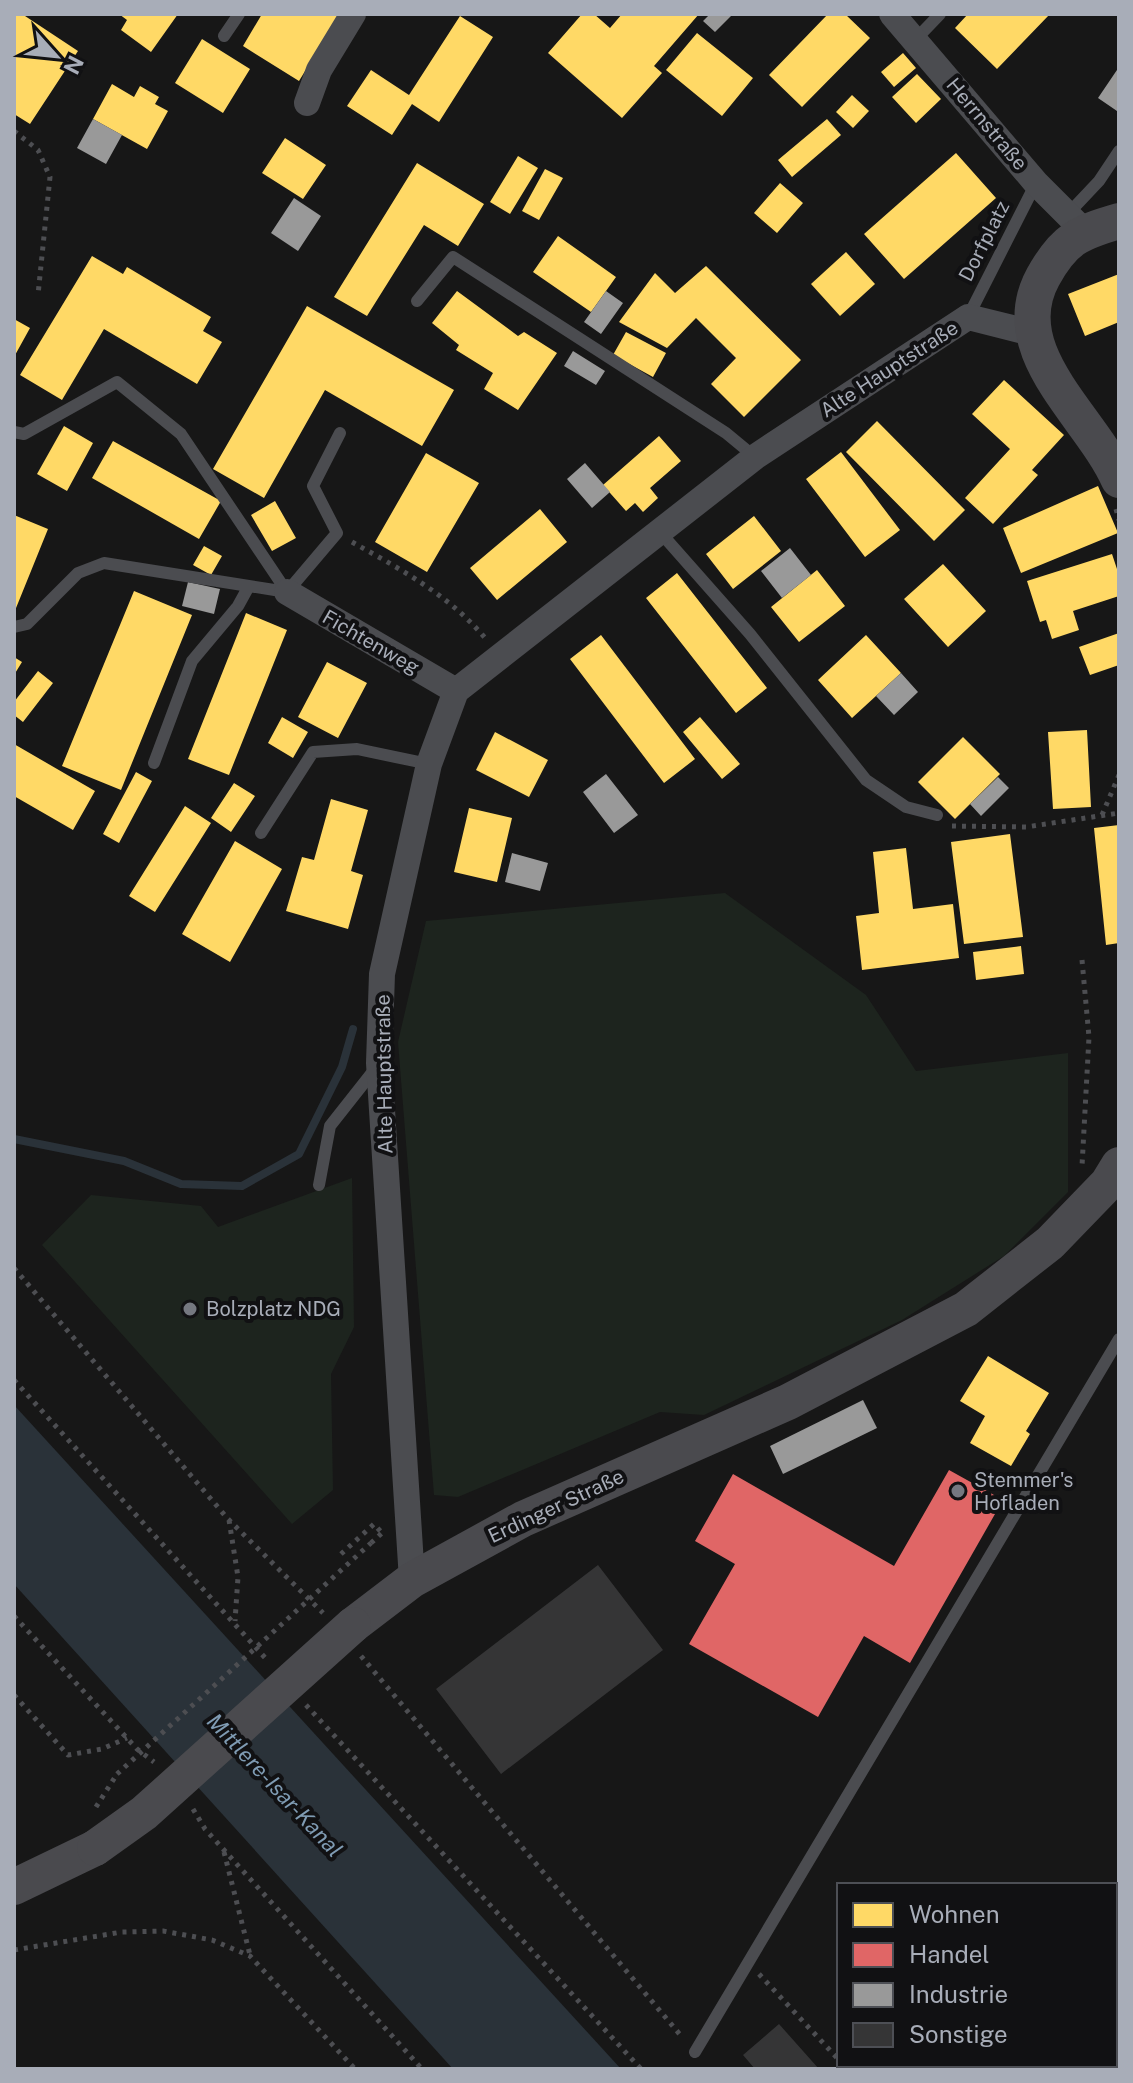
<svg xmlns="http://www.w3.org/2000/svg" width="1133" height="2083" viewBox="0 0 1133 2083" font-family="'Public Sans',sans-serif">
<rect width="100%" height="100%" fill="#171717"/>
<path fill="#1d241e" d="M725,893L866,995L916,1071L1068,1053V1192L1004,1256L902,1320L704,1415L660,1412L458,1497L434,1495L398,1042L426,921Z
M352,1178L354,1327L331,1374L333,1490L292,1524L42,1245L91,1195L201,1206L218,1227Z"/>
<path fill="#2a3239" d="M14,1405L621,2069H453L14,1584Z"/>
<path fill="#ffd966" d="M14,14H22L78,51L30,124L14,114Z
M119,14H178L151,52L121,30L127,20Z
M262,14H340L299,81L243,46Z
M582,14H594L610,28L622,14H699L654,66L662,73L622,118L548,53Z
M828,14H845L870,38L802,107L769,75Z
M968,14H1050L997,69L955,28Z
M460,16L493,37L439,122L412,104L392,135L347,106L371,70L409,95Z
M697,33L753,78L722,116L666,70Z
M202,39L250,69L223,113L175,83Z
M903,53L916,68L894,87L881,72Z
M917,74L941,99L916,123L892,97Z
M112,84L134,97L140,86L159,97L155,104L168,111L147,149L93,119Z
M852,95L869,111L853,128L836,112Z
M827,119L841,135L792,177L778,160Z
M285,138L326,165L303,199L262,173Z
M956,153L996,198L904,279L864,234Z
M518,156L538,168L510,214L490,202Z
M417,163L484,204L458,246L424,225L367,316L334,297Z
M545,169L563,178L539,220L522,211Z
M780,183L803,203L777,233L754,213Z
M558,236L616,277L591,312L533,272Z
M846,252L875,284L840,316L811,284Z
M92,256L123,274L127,267L211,317L203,331L222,342L197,384L104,329L62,400L20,375Z
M706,266L801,360L744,417L711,384L736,358L696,318L667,348L619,322L655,273L675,293Z
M1119,274V322L1085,336L1068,294Z
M457,291L518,336L524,332L557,353L518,410L484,389L493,373L456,350L459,345L432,323Z
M307,306L454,390L422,446L325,390L264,498L213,469Z
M14,319L30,328L14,357Z
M626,332L666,353L653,377L613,355Z
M1004,380L1064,435L1032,470L1038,475L993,524L965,498L1010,449L972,414Z
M877,421L965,510L934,541L846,452Z
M64,426L93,443L67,491L37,474Z
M659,436L681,461L650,488L658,498L643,512L635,503L626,511L603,485Z
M113,441L221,501L199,539L92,478Z
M841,452L900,530L865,557L806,479Z
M426,453L479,483L427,572L375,542Z
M1098,486L1118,533L1021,573L1003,528Z
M275,501L296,538L272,551L251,515Z
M540,509L567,542L497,600L470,568Z
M14,515L48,529L14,613Z
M754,516L781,551L733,589L706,554Z
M204,546L222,556L211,575L193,565Z
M1112,554L1119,575V596L1073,611L1079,630L1052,639L1046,620L1040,622L1027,581Z
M943,564L986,611L948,647L904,599Z
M817,570L845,606L799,642L771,607Z
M677,573L767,688L736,713L646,598Z
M134,591L192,615L121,790L62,766Z
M246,613L287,630L229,775L188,759Z
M1119,633V665L1090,675L1079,647Z
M601,635L695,759L664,783L570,659Z
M866,635L901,673L852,718L818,680Z
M14,657L22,662L14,675Z
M327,662L367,683L338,738L298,717Z
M38,671L53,683L23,722L14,715V702Z
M282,717L308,732L293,758L268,743Z
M700,717L740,764L722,779L683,732Z
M1087,730L1091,807L1053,809L1048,732Z
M495,732L548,760L529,797L476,770Z
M963,737L1000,774L955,819L918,782Z
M14,744L95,791L73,830L14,796Z
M136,772L152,781L119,843L103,834Z
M234,783L255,796L231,832L211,818Z
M331,799L368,810L351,871L363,875L348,929L286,911L302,857L314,860Z
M185,806L211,823L155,912L129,896Z
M469,808L512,818L497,882L454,872Z
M1119,825V943L1106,945L1094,828Z
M1010,834L1023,937L964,944L951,842Z
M235,841L282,869L230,962L182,934Z
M906,848L913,909L953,904L959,958L862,970L856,916L879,913L873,852Z
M1021,946L1024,974L976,980L973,952Z
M988,1356L1049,1393L1026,1431L1030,1434L1011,1466L970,1443L985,1416L960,1401Z"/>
<path fill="#e06666" d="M949,1470L1003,1500L910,1663L864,1636L818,1717L689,1644L735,1564L695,1541L733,1474L894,1566Z"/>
<path fill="#999" d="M710,14H733L715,32L703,21Z
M1119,67V109L1117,111L1098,98Z
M93,119L122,135L106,164L77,148Z
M294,198L321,216L298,251L271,233Z
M606,291L623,303L601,334L584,322Z
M573,351L605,371L596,385L564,366Z
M585,463L610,492L592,508L567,479Z
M790,548L811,575L782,598L761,571Z
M188,582L220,589L214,614L182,606Z
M901,673L918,692L894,715L876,696Z
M606,774L638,815L614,833L583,792Z
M998,777L1009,788L981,816L970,804Z
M512,853L548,863L540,891L505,882Z
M863,1400L877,1428L783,1474L770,1446Z"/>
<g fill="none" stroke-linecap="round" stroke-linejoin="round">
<path stroke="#2a3239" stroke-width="8" d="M14,1139L124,1161L181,1184L242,1186L299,1154L342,1067L353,1029"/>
</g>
<path fill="#353536" d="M598,1565L663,1650L501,1774L436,1689Z
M779,2024L819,2069H755L743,2055Z"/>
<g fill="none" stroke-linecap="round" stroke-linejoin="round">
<path stroke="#4d4e52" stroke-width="5" stroke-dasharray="4 6" stroke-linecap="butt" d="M14,131L38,150L50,177L38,295
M1116,509L1119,520
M352,542C400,569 449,595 485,638
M1102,815L1119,775
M952,826L1026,827L1119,813
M1082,960L1089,1037L1082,1166
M14,1268L228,1519L323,1613
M14,1380L268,1661
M229,1520L238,1577L235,1621
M371,1543L382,1533
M341,1554L374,1524L382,1533
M14,1616L137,1749L154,1762
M361,1656L682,2037
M14,1695L68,1755L102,1749L127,1738
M306,1705L641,2069
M96,1807L117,1774
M193,1809L205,1829L422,2069
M224,1852L250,1955
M14,1950L122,1932L163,1931L212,1940L250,1956L355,2069
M759,1974L839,2060
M844,2065L848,2069"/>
<path stroke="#4b4c50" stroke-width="12" d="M224,36L239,14
M916,39L940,14
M1066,216L1099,181L1119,151
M417,301L453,257L726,433L755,457
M968,317L1036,183
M14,432L24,434L117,382L181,434L287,592
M659,531L750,634L866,780L906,807L937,815
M287,592L337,533L313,486L340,433
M14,627L27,624L78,573L104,563L287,592
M154,763L192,661L238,606L249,586
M261,833L313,752L357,749L429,764
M319,1185L330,1126L375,1069
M695,2052L1119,1339"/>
<path stroke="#4b4c50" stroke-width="26" d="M892,14L1036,183L1084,231
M307,103L319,70L353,14
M287,592L456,691
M412,1580L379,1063L382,974L429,764L456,691L755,457L968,317L1032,333"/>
<path stroke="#4a4a4e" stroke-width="36" d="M1119,221C1078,233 1064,239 1043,277C1002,352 1091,416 1119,480
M353,1625L412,1580L523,1519L788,1402L966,1309L1050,1243L1108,1183L1119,1165
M14,1887L95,1848"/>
<path stroke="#4d4e52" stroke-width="5" stroke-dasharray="4 6" stroke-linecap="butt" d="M117,1774L371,1543"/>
<path stroke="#4a4a4e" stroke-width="36" d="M95,1848L144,1813L353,1625"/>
</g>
<g fill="#757880" stroke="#111113" stroke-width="3">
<circle cx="190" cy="1309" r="8"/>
<circle cx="958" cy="1491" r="8"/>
</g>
<g text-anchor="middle" stroke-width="8" stroke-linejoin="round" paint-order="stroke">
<g font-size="20" fill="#a8adb8" stroke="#111113">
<text transform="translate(987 124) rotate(50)" y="7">Herrnstraße</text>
<text transform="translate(984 241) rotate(-63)" y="7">Dorfplatz</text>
<text transform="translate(889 369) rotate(-33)" y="7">Alte Hauptstraße</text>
<text transform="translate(371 642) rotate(30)" y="7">Fichtenweg</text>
<text transform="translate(384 1074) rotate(-91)" y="7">Alte Hauptstraße</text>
<text transform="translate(556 1506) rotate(-25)" y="7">Erdinger Straße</text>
</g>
<g font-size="20" fill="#a8adb8" stroke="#111113" text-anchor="start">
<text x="206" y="1316">Bolzplatz NDG</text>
<text x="974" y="1487">Stemmer's<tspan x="974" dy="23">Hofladen</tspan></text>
</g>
<g font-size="22" font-style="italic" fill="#7f9bb3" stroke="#111113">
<text transform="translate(275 1785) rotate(47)" y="8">Mittlere-Isar-Kanal</text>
</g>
</g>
<rect width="1133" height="2083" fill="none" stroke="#a8adb8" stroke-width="32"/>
<rect x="837" y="1883" width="280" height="184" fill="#111113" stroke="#4d4f55" stroke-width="2"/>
<rect x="853" y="1903" width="40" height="24" fill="#ffd966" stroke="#4d4f55" stroke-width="2"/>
<text x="909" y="1923" font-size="24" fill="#a8adb8">Wohnen</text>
<rect x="853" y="1943" width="40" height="24" fill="#e06666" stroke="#4d4f55" stroke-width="2"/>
<text x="909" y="1963" font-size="24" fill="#a8adb8">Handel</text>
<rect x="853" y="1983" width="40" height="24" fill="#999999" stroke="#4d4f55" stroke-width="2"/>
<text x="909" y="2003" font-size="24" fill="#a8adb8">Industrie</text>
<rect x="853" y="2023" width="40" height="24" fill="#353536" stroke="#4d4f55" stroke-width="2"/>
<text x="909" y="2043" font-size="24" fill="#a8adb8">Sonstige</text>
<g transform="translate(56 56) rotate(117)" stroke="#111113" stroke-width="6" paint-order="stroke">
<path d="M0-6L14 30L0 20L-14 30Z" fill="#a8adb8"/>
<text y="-12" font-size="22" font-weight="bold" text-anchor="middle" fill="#a8adb8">N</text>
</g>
</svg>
